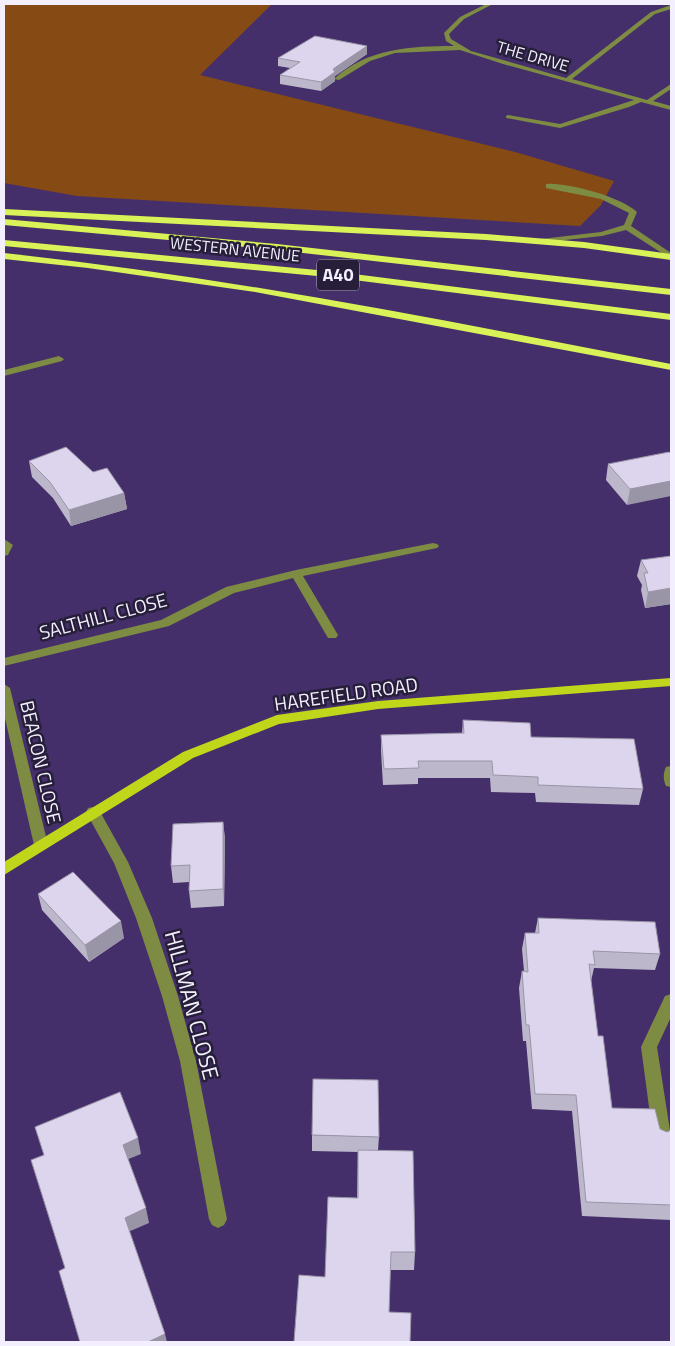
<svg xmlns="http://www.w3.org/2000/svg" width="675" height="1346" viewBox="0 0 675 1346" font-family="'Titillium Web',sans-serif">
<rect width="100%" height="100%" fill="#452f6b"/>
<path fill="#864b15" d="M4,4H272L200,75L515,152L614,181L601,205L580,226L77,196L4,183Z"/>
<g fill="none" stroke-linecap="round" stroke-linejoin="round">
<path fill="#7e8b42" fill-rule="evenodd" d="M486,4H493L464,19L449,34L451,39L471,51L566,78L651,12L671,5V9L655,14L572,79L647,100L671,84V89L653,101L671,106V110L641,102L629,107L560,128L506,118V116L508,115L560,124L634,100L503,64L460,50L395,53L370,61L339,80L334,79C367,48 412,46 454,46L446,41L444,33L460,17Z
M546,184C567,182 621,197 637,212L631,226L671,253V259L626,230L602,236L538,243L537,241L541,239L601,232L624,225L629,213L601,199L546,188Z
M59,356L64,359L62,361L4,376V370Z
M4,539L13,545L8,555L4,556Z
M433,543L437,544L439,546L437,548L303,576L338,635L336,638H328L293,578L234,593L169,626L4,666V658L161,620L226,587L296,570Z
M4,684L10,688L48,845L46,849L41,851L36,849L34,845L4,714Z
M671,766V787L666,786C663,780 663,773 666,767Z
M93,807L98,808L128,862L152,918L178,996L196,1061L227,1219L224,1225L218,1228L212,1225L209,1219L180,1061L162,996L136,918L114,863L86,812L88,808Z
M671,994V1017L657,1047L671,1137L668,1143L662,1145L656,1143L653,1137L641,1047L665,996Z"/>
<path fill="#bfd61a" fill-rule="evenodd" d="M671,678V686L378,709L279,724L193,758L4,875V862L183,752L277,715L378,701Z"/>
<path fill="#d9f257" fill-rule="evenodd" d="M4,209L486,234L584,242L671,254V260L584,248L486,240L4,215Z
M4,219L277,244L671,289V295L277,250L4,225Z
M4,240L338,272L671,314V320L338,278L4,246Z
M4,253C229,277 449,321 671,364V370L255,292L88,268L4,259Z"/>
</g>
<path fill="#bdb7cc" d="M367,46V54L335,76V81L321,91L280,84V75L290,68L278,66V58Z
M671,454L627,505L606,480L608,464Z
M29,461L93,472L124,493L127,509L71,526L53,498L32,477Z
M671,556V604L645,608L641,590L642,585L637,576L641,560Z
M463,720L531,737L643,789L639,805L536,802L535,793L491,792L490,778H418V784L383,785L381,751V735L462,733Z
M223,822L225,839L224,906L191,908L189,891V882L173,883L171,866Z
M38,894L124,938L89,962L42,910Z
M538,918L660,954L655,970L594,968L591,981L598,1036L612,1108L667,1132L671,1130V1220L582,1216L572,1111L532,1109L526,1041H523L519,988L522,971H524L522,949L525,933H535Z
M312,1135L379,1137L378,1150L415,1252L414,1270H390L389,1312L410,1342L325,1277L357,1198L358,1152L312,1151Z"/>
<path fill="#9a95a6" d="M367,46V54L335,76V81L321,91V82L333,69Z
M671,481V496L627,505L630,489Z
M124,493L127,509L71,526L69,510Z
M671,588V604L645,608L648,592Z
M223,822L225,839L224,906L223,889Z
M121,921L124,938L89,962L85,945Z
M138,1138L141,1154L126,1160L123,1145Z
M146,1208L149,1223L128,1232L125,1218Z
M165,1334L167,1342H148Z"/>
<path fill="#dcd5ed" stroke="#9a95a6" d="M315,36L367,46L333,69L335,72L321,82L280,75L300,62L278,58Z
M66,447L93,472L107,468L124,493L69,510L50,482L29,461Z
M669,452L671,454V481L630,489L608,464Z
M671,556V588L648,592L644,573H648L641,560Z
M463,720L530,723L531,737L634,739L643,789L538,785V777L493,775L492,761H418L419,768L384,769L381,735L464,733Z
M223,822V889L189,891L190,865L171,866L173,824Z
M73,872L121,921L85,945L38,894Z
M538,918L655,922L660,954L593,951L595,965L589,964L598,1036H603L612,1108L655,1109L660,1129L667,1132L671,1130V1205L586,1202L576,1095L535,1094L529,1025H526L522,971L528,972L525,933H539Z
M313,1079L378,1080L379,1137L312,1135Z
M120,1092L138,1138L123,1145L146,1208L125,1218L165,1334L148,1342H80L59,1271L65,1268L31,1160L44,1155L35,1127Z
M358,1150L413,1151L415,1252H391L389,1312L411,1313L410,1342H294L299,1275L325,1277L328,1197L358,1198Z"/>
<g text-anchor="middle" stroke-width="5" stroke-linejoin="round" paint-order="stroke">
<g font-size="16" fill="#f3effe" stroke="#271f3a">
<text transform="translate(533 56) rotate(16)" y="6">THE DRIVE</text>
<text transform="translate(235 249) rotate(6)" y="6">WESTERN AVENUE</text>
</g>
<rect fill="#271f3a" stroke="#b6b1c3" stroke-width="1" x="317" y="259.5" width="42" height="31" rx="4"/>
<g font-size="18" font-weight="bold" fill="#f3effe">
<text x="338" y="281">A40</text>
</g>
<g font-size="19" fill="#f3effe" stroke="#271f3a">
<text transform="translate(103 616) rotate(-15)" y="7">SALTHILL CLOSE</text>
<text transform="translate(346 694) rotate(-8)" y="7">HAREFIELD ROAD</text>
<text transform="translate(41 762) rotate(77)" y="7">BEACON CLOSE</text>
</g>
<g font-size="22" fill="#f3effe" stroke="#271f3a">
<text transform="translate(192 1005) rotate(75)" y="8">HILLMAN CLOSE</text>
</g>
</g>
<rect width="675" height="1346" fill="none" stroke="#f3effe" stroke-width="10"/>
</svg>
